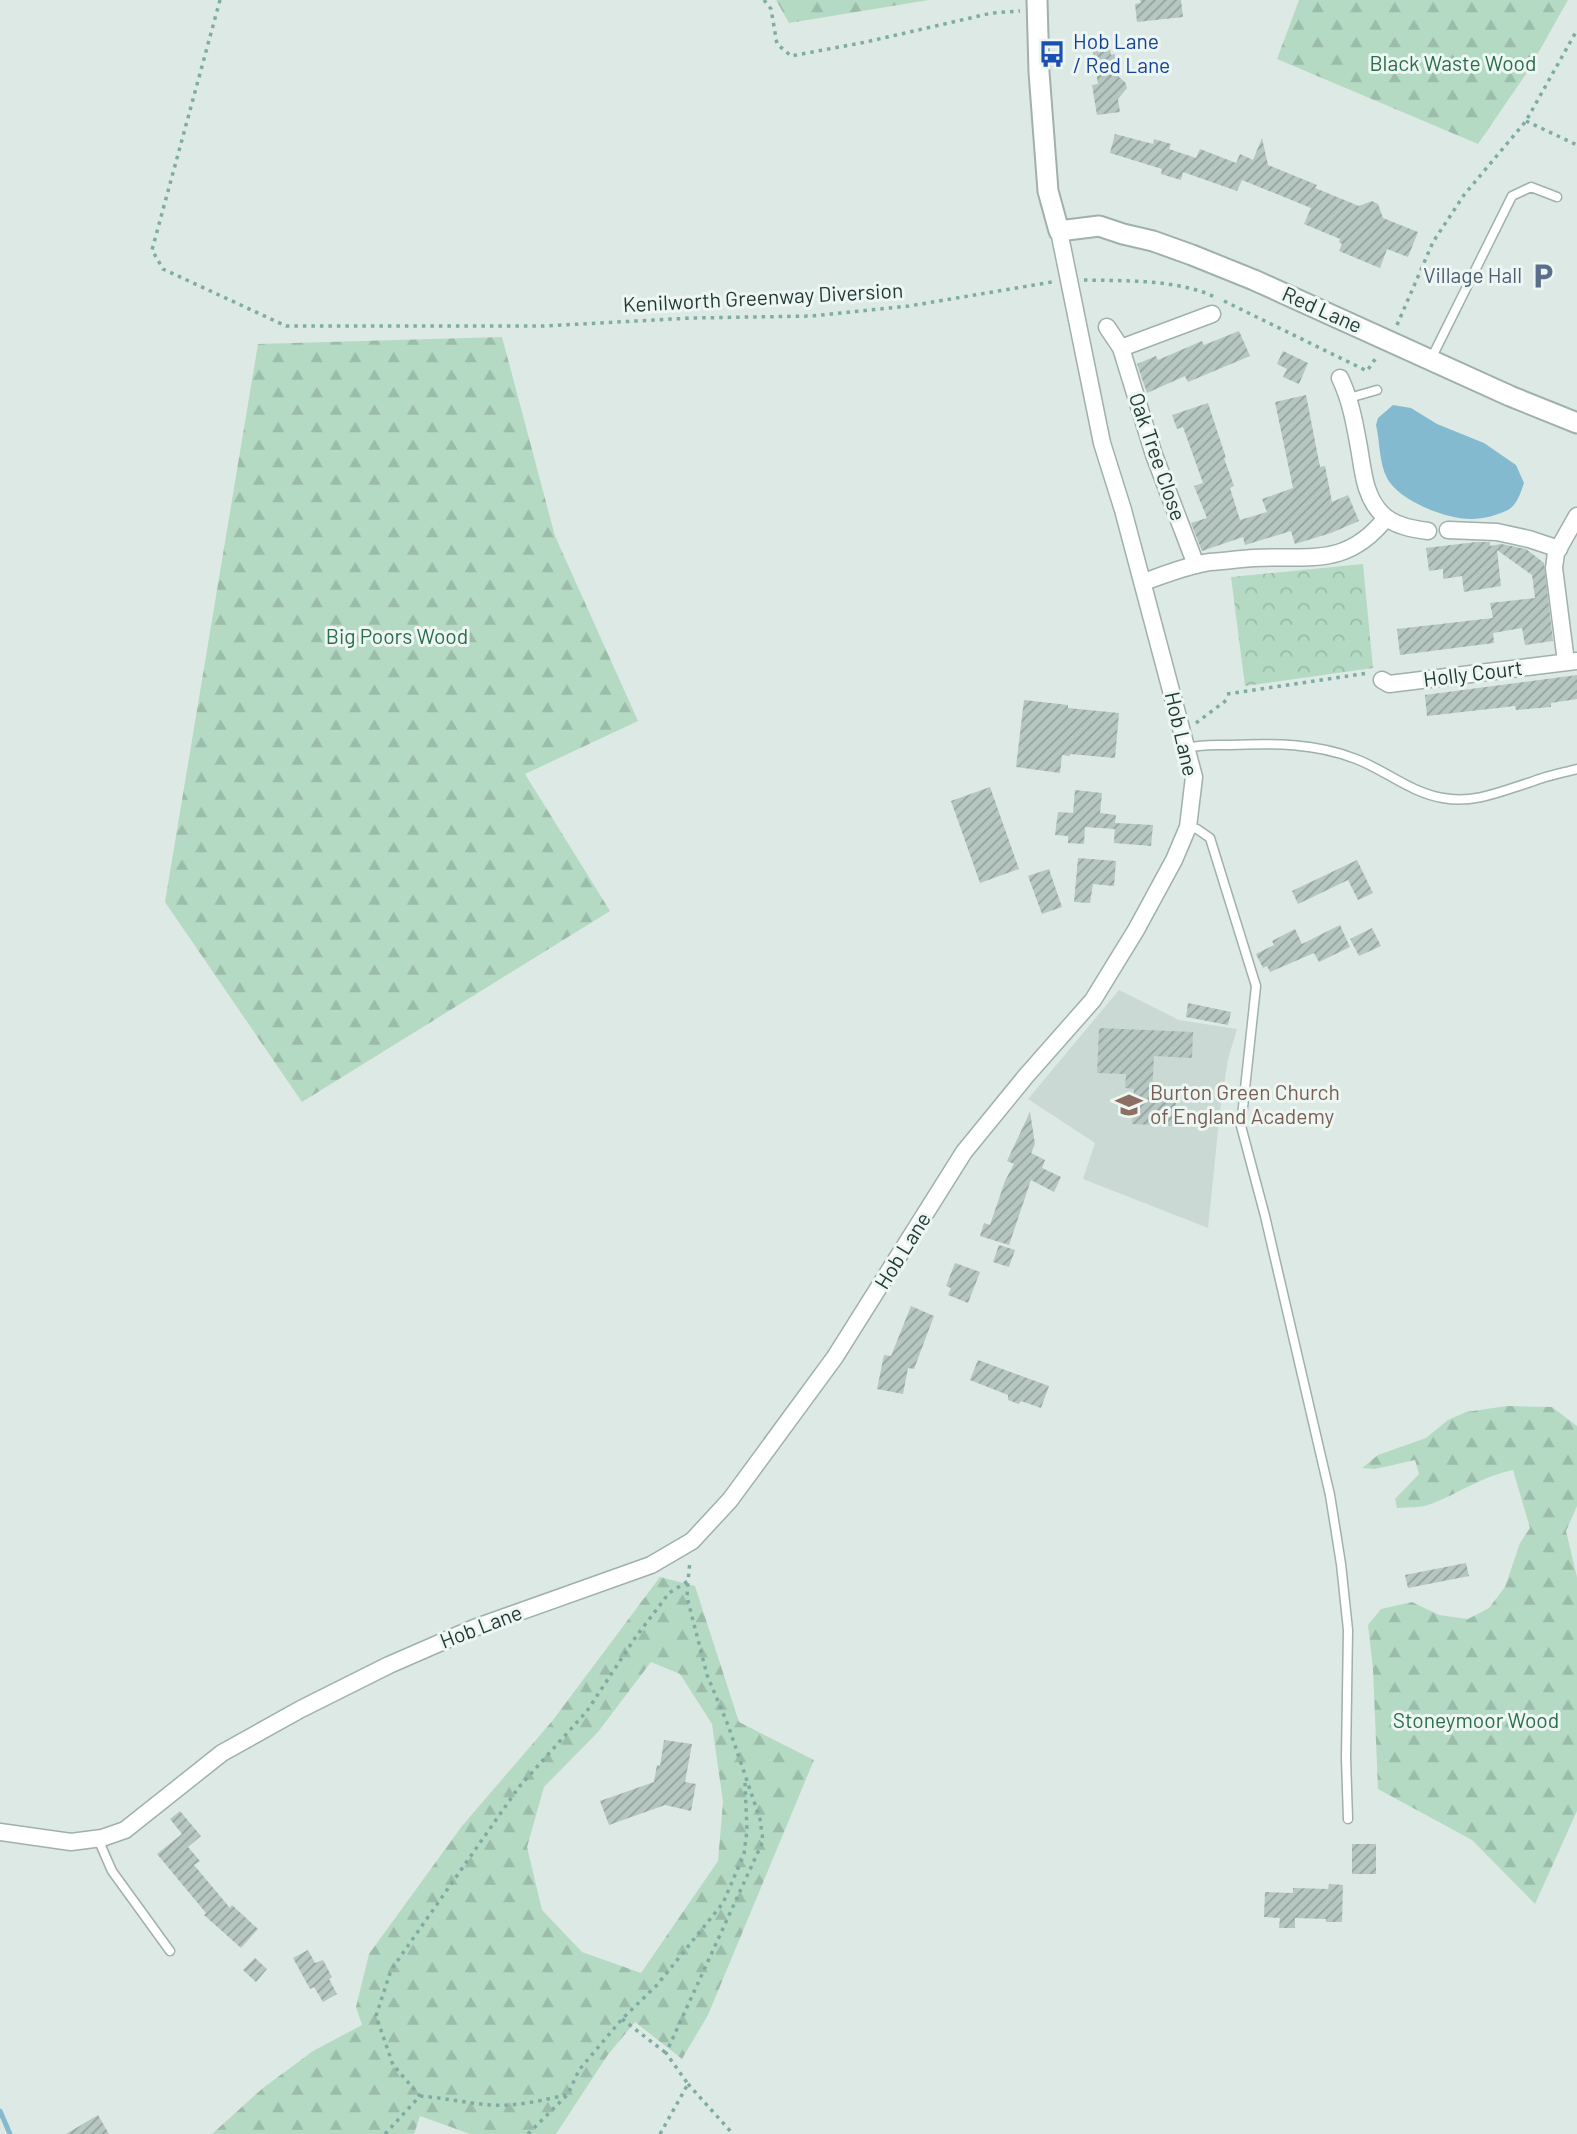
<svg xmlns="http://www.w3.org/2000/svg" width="1577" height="2134" viewBox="0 0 1577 2134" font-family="Barlow,sans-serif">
<defs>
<pattern id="forest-firs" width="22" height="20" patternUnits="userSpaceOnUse" patternTransform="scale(1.75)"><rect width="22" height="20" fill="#b5dac4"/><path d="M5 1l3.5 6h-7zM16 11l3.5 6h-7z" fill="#9bbca9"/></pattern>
<pattern id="park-crowns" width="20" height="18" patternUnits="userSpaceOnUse" patternTransform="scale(1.75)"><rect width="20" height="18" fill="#b5dac4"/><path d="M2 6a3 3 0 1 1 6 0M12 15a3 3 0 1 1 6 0" fill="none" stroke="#9bbca9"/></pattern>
<pattern id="building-hatch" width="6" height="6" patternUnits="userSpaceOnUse" patternTransform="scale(1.75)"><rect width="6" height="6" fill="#b6c6c1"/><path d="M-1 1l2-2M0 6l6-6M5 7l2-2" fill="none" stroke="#93a29e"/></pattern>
</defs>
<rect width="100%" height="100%" fill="#dde9e5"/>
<path fill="#cbd9d4" d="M1119,990L1179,1020L1237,1029L1228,1059L1220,1111L1208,1228L1083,1179L1095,1143L1028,1099Z"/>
<path fill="url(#forest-firs)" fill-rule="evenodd" d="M776,0H929L789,23Z
M1299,0H1568L1528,71L1478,144L1277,59Z
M502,337L555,536L638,721L525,774L610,911L302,1102L165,902L258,344Z
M1507,1406L1552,1407L1577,1426V1506L1566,1531L1577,1577V1811L1535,1904L1472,1840L1378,1789L1373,1669L1368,1625L1381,1609L1412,1602L1439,1615L1468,1619L1489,1608L1505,1587L1520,1543L1530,1528L1513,1470C1483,1476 1459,1493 1431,1504C1421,1508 1408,1507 1397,1508L1395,1499L1419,1474L1415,1460L1375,1469L1362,1468L1378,1455L1426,1438L1448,1420L1466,1412Z
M660,1577L695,1586L739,1722L814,1760L708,2015L682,2059L635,2022L607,2056L556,2134H470L420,2116L414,2134H212L263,2088L313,2051L362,2025L356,2007L369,1954L462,1826L553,1720ZM651,1662L680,1674L712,1724L723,1802L718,1861L641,1973L582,1952L542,1910L527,1847L544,1787L598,1732Z"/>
<path fill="url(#park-crowns)" d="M1363,564L1373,668L1245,686L1231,577Z"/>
<path fill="#84bacf" d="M1393,405L1411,408L1437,424L1484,443L1516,465L1524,483C1521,492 1517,505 1508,510C1498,515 1483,519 1472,519C1448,520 1399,501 1387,478C1379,463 1380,442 1376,425L1378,418Z"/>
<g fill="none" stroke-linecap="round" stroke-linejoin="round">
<path stroke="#84bacf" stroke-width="5" d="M0,2111L10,2134"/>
</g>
<path fill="url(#building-hatch)" d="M1140,0H1181L1183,17L1137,22L1135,4L1141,3Z
M1109,44L1111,55L1115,54L1119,77L1125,82L1127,88L1118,99L1120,112L1097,115L1092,85L1098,84L1092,47Z
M1115,134L1153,144L1154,139L1171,144L1169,149L1196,158L1200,149L1236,163L1240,154L1253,160L1262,138L1268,165L1317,185L1315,188L1359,206L1372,201L1378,204L1383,218L1418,232L1408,257L1387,249L1380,268L1339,251L1342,244L1339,242L1340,239L1304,224L1311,208L1242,180L1237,191L1183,172L1181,180L1161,174L1162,169L1110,153Z
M1239,331L1250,356L1188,382L1185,376L1147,393L1137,364L1156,356L1158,360L1202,341L1204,345Z
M1283,351L1308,363L1299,384L1283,377L1287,369L1277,364Z
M1306,395L1320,467L1325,466L1332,502L1348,495L1359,521L1331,533L1295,544L1291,531L1245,545L1243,537L1202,551L1191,523L1207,518L1194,486L1203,483L1183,427L1177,429L1172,415L1208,403L1226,458H1224L1234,486L1230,488L1240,520L1267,512L1262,499L1293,488L1275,402Z
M1476,542H1490V546L1501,544L1526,549L1544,563L1553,641L1525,645L1522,628L1493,633L1494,643L1400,655L1397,629L1493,618L1490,603L1535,598L1532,575L1497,550L1501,586L1464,592L1462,576L1443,579V569L1429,571L1426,548Z
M1577,675V699L1551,703V707L1516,710L1515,706L1427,716L1425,695Z
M1024,700L1068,705V708L1119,713L1115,758L1070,754V756L1062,755L1060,773L1016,767Z
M990,787L1019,869L980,883L951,801Z
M1075,790L1102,793L1100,813L1116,815L1115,823L1153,825L1151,846L1114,843L1115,825V829L1085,827L1084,844L1068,843V836L1055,835L1058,812L1073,813Z
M1078,858L1116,861L1114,886L1093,884L1090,903L1074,902Z
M1357,860L1373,893L1358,900L1348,880L1298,904L1292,891Z
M1049,869L1062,907L1042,914L1028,876Z
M1340,925L1350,947L1319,962L1314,953L1270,972L1267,966L1263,968L1256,954L1274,945L1272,941L1295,929L1302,944Z
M1372,928L1381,946L1359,956L1350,939Z
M1188,1003L1231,1012L1228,1025L1186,1017Z
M1099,1028L1193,1032L1192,1058L1154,1056L1152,1092H1159L1158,1100L1176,1101L1175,1126L1132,1124L1134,1089L1125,1088L1126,1074L1097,1073Z
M1030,1112L1035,1144L1031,1153L1045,1160L1042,1168L1061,1177L1054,1192L1031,1180L1009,1245L980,1236L984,1223L990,1225L1005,1181L1014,1164L1007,1161Z
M999,1245L1015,1250L1009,1267L993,1262Z
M955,1263L980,1272L968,1303L948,1295L951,1288L946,1286Z
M911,1306L934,1316L914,1369L908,1368L903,1394L877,1389L884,1355L891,1356Z
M978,1360L1049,1386L1041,1408L1021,1401L1019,1404L1008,1400V1395L970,1380Z
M1466,1563L1469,1576L1408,1588L1405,1575Z
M664,1740L692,1744L685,1782L696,1784L691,1811L665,1805L609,1825L600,1801L654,1782L657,1765L660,1766Z
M180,1811L201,1836L188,1847L200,1861L194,1865L230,1908L232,1905L258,1929L241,1948L204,1915L206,1913L157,1854L182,1834L170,1819Z
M1352,1844H1376V1874H1352Z
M1329,1884L1343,1885L1342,1922H1326V1919L1295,1918V1928H1279L1280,1918L1264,1917L1265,1892L1293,1893V1888L1328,1889Z
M308,1950L315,1963L323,1960L332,1977L329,1979L337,1994L323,2002L314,1987L310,1989L293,1958Z
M255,1958L267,1969L256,1982L243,1970Z
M98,2115L109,2134H66Z"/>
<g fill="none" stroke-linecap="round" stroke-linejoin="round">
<defs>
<path id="service" d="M1431,359L1512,196L1531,187L1557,197
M1349,398L1377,390
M1187,748C1202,744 1215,745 1230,745C1272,743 1316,743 1356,759C1385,770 1411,793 1443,798C1474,804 1502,791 1531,782C1546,776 1562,773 1577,769
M1188,827L1197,829L1210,838L1256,986L1241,1126L1265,1216L1330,1495L1341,1564L1348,1630L1346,1758L1348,1819
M98,1839L112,1871L170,1951"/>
<path id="minor" d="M1107,327L1121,348L1154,455L1196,565
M1121,348L1212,314
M1340,378C1350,399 1354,420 1358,442C1363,467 1363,495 1382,514C1394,526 1413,529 1428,531
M1448,530L1497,532L1529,539L1559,549
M1143,582C1164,575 1188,565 1210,562C1225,561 1239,559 1254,558C1310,555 1346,568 1386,518
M1566,662L1554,568L1556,553L1577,516
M1382,680L1389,684L1577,661
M0,1832L71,1842L102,1838L125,1830L222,1753L301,1709L389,1665L474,1628L651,1565L692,1541L730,1500L835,1357L964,1152L1026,1076L1093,1000L1136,930L1174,860L1188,827L1194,777L1123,510L1102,443L1059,231"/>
<path id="tertiary" d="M1037,0L1039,72L1048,191L1059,231L1099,226L1123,234L1153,241L1192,255L1254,280L1510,396L1577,423"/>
</defs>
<use href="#service" stroke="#a0b0ac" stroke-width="11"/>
<use href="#minor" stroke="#a0b0ac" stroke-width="19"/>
<use href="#tertiary" stroke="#a0b0ac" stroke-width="23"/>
<path stroke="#7eaca3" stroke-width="3.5" stroke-dasharray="3.5 5" stroke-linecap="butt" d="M220,0L152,250L163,269L286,326H544L692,318L812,316L909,306L1052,282
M764,0L771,9L777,44L791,56L866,42L992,13L1020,11
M1526,121L1577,145
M1084,280C1126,281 1179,279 1217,298
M1224,301L1367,371L1378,355
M1397,325L1433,242L1464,195L1526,121L1577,30
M1227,694L1368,673
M1196,723L1228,699
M622,2019L666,2053
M688,2084L733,2134
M420,2096C444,2098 467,2103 490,2105C515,2107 543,2100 566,2095
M385,2134L420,2096L393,2065L376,2016L391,1970L519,1787L587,1711L635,1638L669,1593L688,1581L690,1561
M528,2134L568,2094L579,2070L622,2019L657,1985L723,1903L744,1854L747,1830L745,1783
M660,2134L688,2084L666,2053L763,1841L760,1819L728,1725L707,1675L687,1597L688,1581"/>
<use href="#service" stroke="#fff" stroke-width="8"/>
<use href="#minor" stroke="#fff" stroke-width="16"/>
<use href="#tertiary" stroke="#fff" stroke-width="19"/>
</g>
<defs>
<symbol id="bus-bare" viewBox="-9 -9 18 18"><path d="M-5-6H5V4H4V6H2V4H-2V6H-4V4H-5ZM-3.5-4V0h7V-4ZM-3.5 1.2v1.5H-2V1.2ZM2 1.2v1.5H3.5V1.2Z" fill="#1a4fb4" stroke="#edf6f2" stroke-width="2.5" paint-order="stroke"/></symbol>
<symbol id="parking-bare" viewBox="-9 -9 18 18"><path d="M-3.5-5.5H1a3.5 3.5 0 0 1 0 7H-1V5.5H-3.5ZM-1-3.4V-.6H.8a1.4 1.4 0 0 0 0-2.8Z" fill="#5c6f8a" stroke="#edf6f2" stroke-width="2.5" paint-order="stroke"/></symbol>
<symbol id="school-bare" viewBox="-9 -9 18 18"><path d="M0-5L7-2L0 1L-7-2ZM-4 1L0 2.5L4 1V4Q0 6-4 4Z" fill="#8d6e63" stroke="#edf6f2" stroke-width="2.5" paint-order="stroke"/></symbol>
</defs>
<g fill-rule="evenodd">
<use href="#bus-bare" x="1033" y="35" width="38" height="38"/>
<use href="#parking-bare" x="1524" y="257" width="38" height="38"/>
<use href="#school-bare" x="1110" y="1086" width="38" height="38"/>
</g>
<g text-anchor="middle" stroke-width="6" stroke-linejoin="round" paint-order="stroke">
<g font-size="21" fill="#164399" stroke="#edf6f2" text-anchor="start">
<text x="1073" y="49">Hob Lane<tspan x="1073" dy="24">/ Red Lane</tspan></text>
</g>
<g font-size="21" fill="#2a6e4d" stroke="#edf6f2">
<text x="1453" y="71">Black Waste Wood</text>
<text x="397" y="644">Big Poors Wood</text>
<text x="1476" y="1728">Stoneymoor Wood</text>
</g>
<g font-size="21" fill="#4e5e75" stroke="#edf6f2" text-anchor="end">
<text x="1522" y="283">Village Hall</text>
</g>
<g font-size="21" fill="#1f3834" stroke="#edf6f2">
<text transform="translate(763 298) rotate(-3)" y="7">Kenilworth Greenway Diversion</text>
<text transform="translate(1322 310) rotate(24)" y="7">Red Lane</text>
<text transform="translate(1157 457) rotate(71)" y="7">Oak Tree Close</text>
<text transform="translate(1473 674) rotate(-7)" y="7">Holly Court</text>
<text transform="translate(1181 734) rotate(77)" y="7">Hob Lane</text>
<text transform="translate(903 1251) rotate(-58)" y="7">Hob Lane</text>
<text transform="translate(481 1627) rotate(-21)" y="7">Hob Lane</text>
</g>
<g font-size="21" fill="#785e54" stroke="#edf6f2" text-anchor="start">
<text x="1150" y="1100">Burton Green Church<tspan x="1150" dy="24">of England Academy</tspan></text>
</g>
</g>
</svg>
